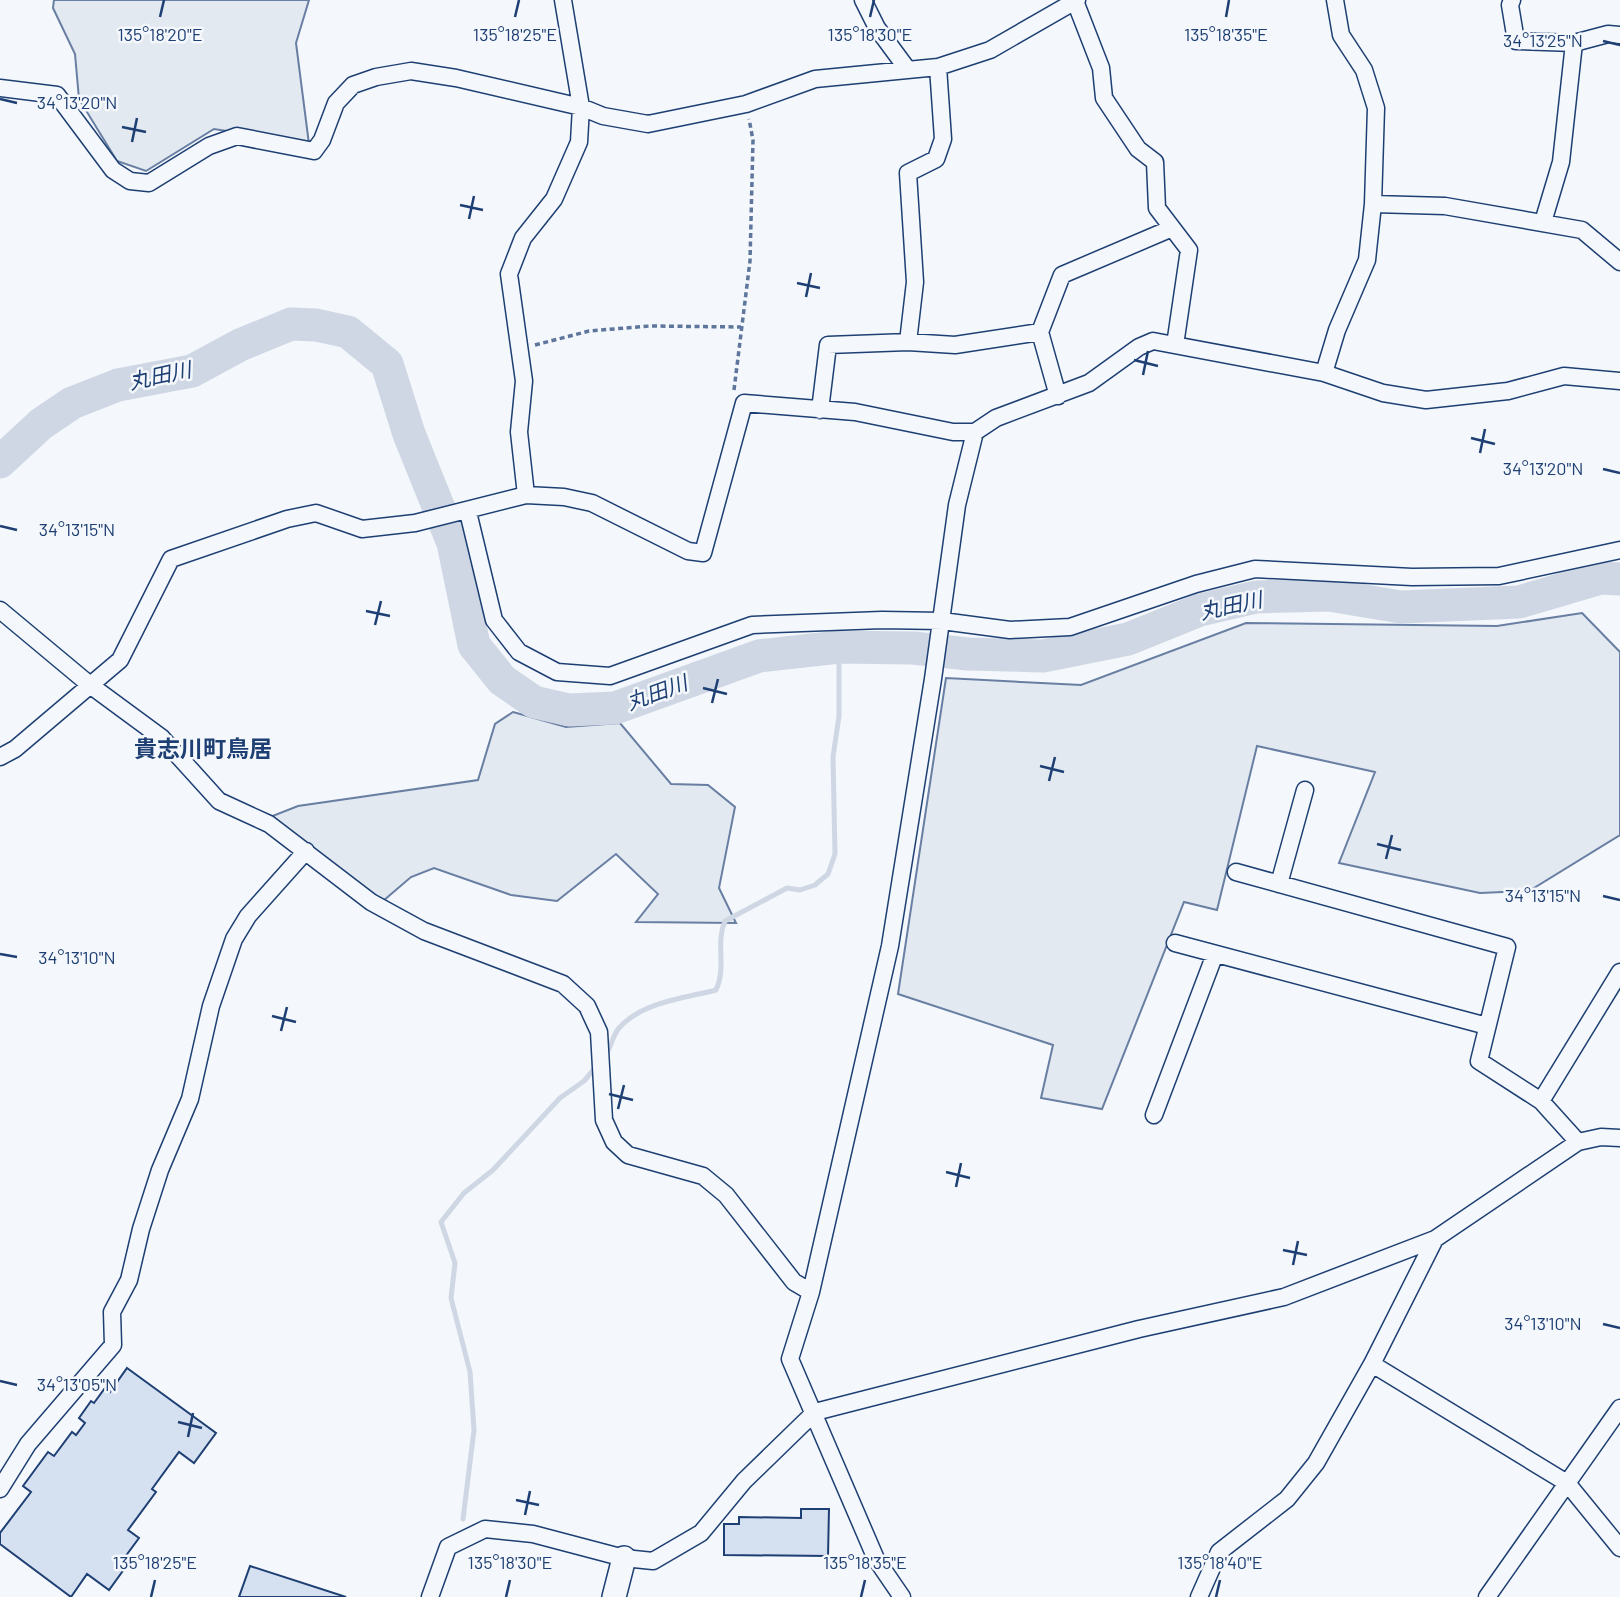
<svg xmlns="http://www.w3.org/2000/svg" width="1620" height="1597" viewBox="0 0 1620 1597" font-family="Barlow,'Noto Sans JP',sans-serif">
<rect width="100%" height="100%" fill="#f4f7fb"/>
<path fill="#e3e9f0" stroke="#687fa3" stroke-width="2" d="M54,0H309L296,43L309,144L214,129L146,171L117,161L79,99L75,54L53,8Z
M1582,613L1620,652V835L1529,891L1480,893L1339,863L1375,772L1257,746L1217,910L1184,902L1102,1109L1041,1098L1053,1045L898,994L946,678L1081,685L1246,623L1497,626Z
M513,712L566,727L620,723L671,784L708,785L735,807L719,888L736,923L636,922L658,894L616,854L557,901L511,895L434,868L411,877L383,901L270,817L298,806L478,780L495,724Z"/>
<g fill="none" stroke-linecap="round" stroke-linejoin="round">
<path stroke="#cfd7e4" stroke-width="5" d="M604,1057C611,1049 612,1036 619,1028C642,1002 685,998 716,990C727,967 715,944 725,921L787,888L800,890L815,885L828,874L835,854L833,757L839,716V647
M463,1519L474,1430L470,1372L451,1298L455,1263L441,1222L464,1193L493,1170L560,1098L584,1081L596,1067"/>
<path stroke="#cfd7e4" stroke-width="33" d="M0,462L41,424L72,403L118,385L192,371L240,345L291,324L316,325L348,332L387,364L409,434L453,543L474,645L502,680L534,702L569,710L615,708L759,656L839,647L913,648L968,654L1043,656L1128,639L1200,610L1256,597L1329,595L1401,607L1519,602L1601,578L1620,579"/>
</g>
<path fill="#d5e0f0" stroke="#1d3f73" stroke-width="2" d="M127,1368L216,1433L194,1463L179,1452L152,1489L156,1492L128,1530L139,1538L125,1557L130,1561L109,1590L87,1574L71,1597L0,1544V1533L31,1492L23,1486L48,1452L54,1456L72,1432L76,1435L85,1423L79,1418L91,1401L94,1403L105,1388L110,1392Z
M801,1509H829L828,1556L724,1555V1524H739V1517L801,1518Z
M250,1566L346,1597H239Z"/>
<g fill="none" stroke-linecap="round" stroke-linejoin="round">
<defs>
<path id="street" d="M863,0L877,28L908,70
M1512,0L1510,5L1516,41L1574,43L1608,34L1620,35
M1075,1L1101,68L1104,98L1138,149L1155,162L1157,208L1189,250L1175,345
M0,88L57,95L113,170L130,181L149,183L209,146L237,136L314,151L322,140L336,103L353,85L376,77L411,71L456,78L581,107L603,116L648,124L746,104L815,79L938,67L990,50L1077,0
M1373,204L1445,206L1582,230L1620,262
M1543,222L1561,162L1574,43
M908,342L955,345L1040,332
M1324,373L1337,330L1367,260L1373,204L1376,108L1364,70L1341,35L1335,0
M1058,396L1040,332L1062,275L1170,229
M820,410L828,345L908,342L915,282L908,173L936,159L943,139L938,67
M526,495L519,432L524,381L509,274L523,238L554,199L579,142L581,107L563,0
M468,512L494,620L519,652L557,672L610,676L752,625L882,620L942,621L1010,630L1070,627L1196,584L1255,569L1412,577L1499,576L1620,550
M0,610L90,685L162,738L219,801L269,824L371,902L424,931L563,984L587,1006L599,1032L604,1120L614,1142L628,1155L703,1176L726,1195L794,1282L811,1292
M0,757L15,749L120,660L171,559L287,519L316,513L362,529L415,523L526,495L564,497L592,503L688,551L703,553L744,403L855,412L953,432H975L996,418L1089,383L1139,347L1153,341L1324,373L1383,393L1426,400L1508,391L1564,376L1620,381
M1236,872L1507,947L1479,1061L1541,1101L1578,1142
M1279,884L1305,790
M1175,943L1487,1026
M1541,1101L1620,972
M1154,1115L1215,954
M1372,1364L1567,1483L1620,1548
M0,1489L28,1444L113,1345L112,1312L129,1280L141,1229L160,1170L190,1099L211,1006L234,939L248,916L306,851
M430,1597L448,1547L485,1529L533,1534L624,1558L653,1561L701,1533L744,1481L815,1412L1139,1329L1284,1297L1435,1239L1578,1142L1601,1137L1620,1138
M902,1597L876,1559L790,1359L811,1292L890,946L933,679L957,505L975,432
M1199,1597L1219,1552L1287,1499L1316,1463L1372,1364L1435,1239
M1487,1597L1620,1408"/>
<path id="secondary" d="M614,1597L624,1558"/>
</defs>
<use href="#street" stroke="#1d3f73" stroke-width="19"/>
<use href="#secondary" stroke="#1d3f73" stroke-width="26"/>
<path stroke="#5e769c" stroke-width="3.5" stroke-dasharray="5 3.5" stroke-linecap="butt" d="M535,345L589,331L650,326L741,327
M734,390L750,261L753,140L749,119"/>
<use href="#street" stroke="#f4f7fb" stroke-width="16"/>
<use href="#secondary" stroke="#f4f7fb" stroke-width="23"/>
</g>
<path fill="none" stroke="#1d3f73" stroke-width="2.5" d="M160,17L164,0M515,17L519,0M870,17L874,0M1226,17L1229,0M1603,41L1620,45M0,99L17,103M122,127L146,132M132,142L137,118M460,205L483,210M469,219L474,196M797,283L820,288M806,297L811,273M1134,360L1158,366M1143,375L1148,351M1471,438L1495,444M1480,453L1485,429M1603,469L1620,473M0,526L17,530M366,611L390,616M375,625L381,601M703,688L727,694M712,703L718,679M1040,766L1064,772M1049,781L1055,757M1377,844L1401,850M1386,859L1392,835M1603,896L1620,900M0,954L17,957M272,1016L296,1022M281,1031L287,1007M609,1094L633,1100M618,1109L624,1085M946,1172L970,1178M956,1187L961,1163M1283,1250L1307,1255M1293,1265L1298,1241M1603,1324L1620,1328M0,1381L17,1385M178,1422L202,1428M188,1437L193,1413M516,1500L539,1505M525,1515L530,1491M151,1597L155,1580M506,1597L510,1580M861,1597L865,1580M1216,1597L1220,1580"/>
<g text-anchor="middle" stroke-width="5" stroke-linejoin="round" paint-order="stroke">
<g font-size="21" font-style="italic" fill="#1d3f73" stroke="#f4f7fb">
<text transform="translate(160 376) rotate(-12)" y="7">丸田川</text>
<text transform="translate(1231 606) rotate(-12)" y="7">丸田川</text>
<text transform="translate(657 693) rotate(-20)" y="7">丸田川</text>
</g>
<g font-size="23" font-weight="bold" fill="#1d3f73" stroke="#f4f7fb">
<text x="203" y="757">貴志川町鳥居</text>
</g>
</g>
<g font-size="18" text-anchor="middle" fill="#1d3f73" stroke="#f4f7fb" stroke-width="5" stroke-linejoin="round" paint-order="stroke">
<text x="160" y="41">135°18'20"E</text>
<text x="515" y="41">135°18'25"E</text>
<text x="870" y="41">135°18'30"E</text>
<text x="1226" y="41">135°18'35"E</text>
<text x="1543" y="47">34°13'25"N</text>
<text x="77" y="109">34°13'20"N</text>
<text x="1543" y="475">34°13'20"N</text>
<text x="77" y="536">34°13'15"N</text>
<text x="1543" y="902">34°13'15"N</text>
<text x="77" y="964">34°13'10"N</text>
<text x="1543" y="1330">34°13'10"N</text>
<text x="77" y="1391">34°13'05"N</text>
<text x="155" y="1569">135°18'25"E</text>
<text x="510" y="1569">135°18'30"E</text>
<text x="865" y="1569">135°18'35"E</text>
<text x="1220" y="1569">135°18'40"E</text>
</g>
</svg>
